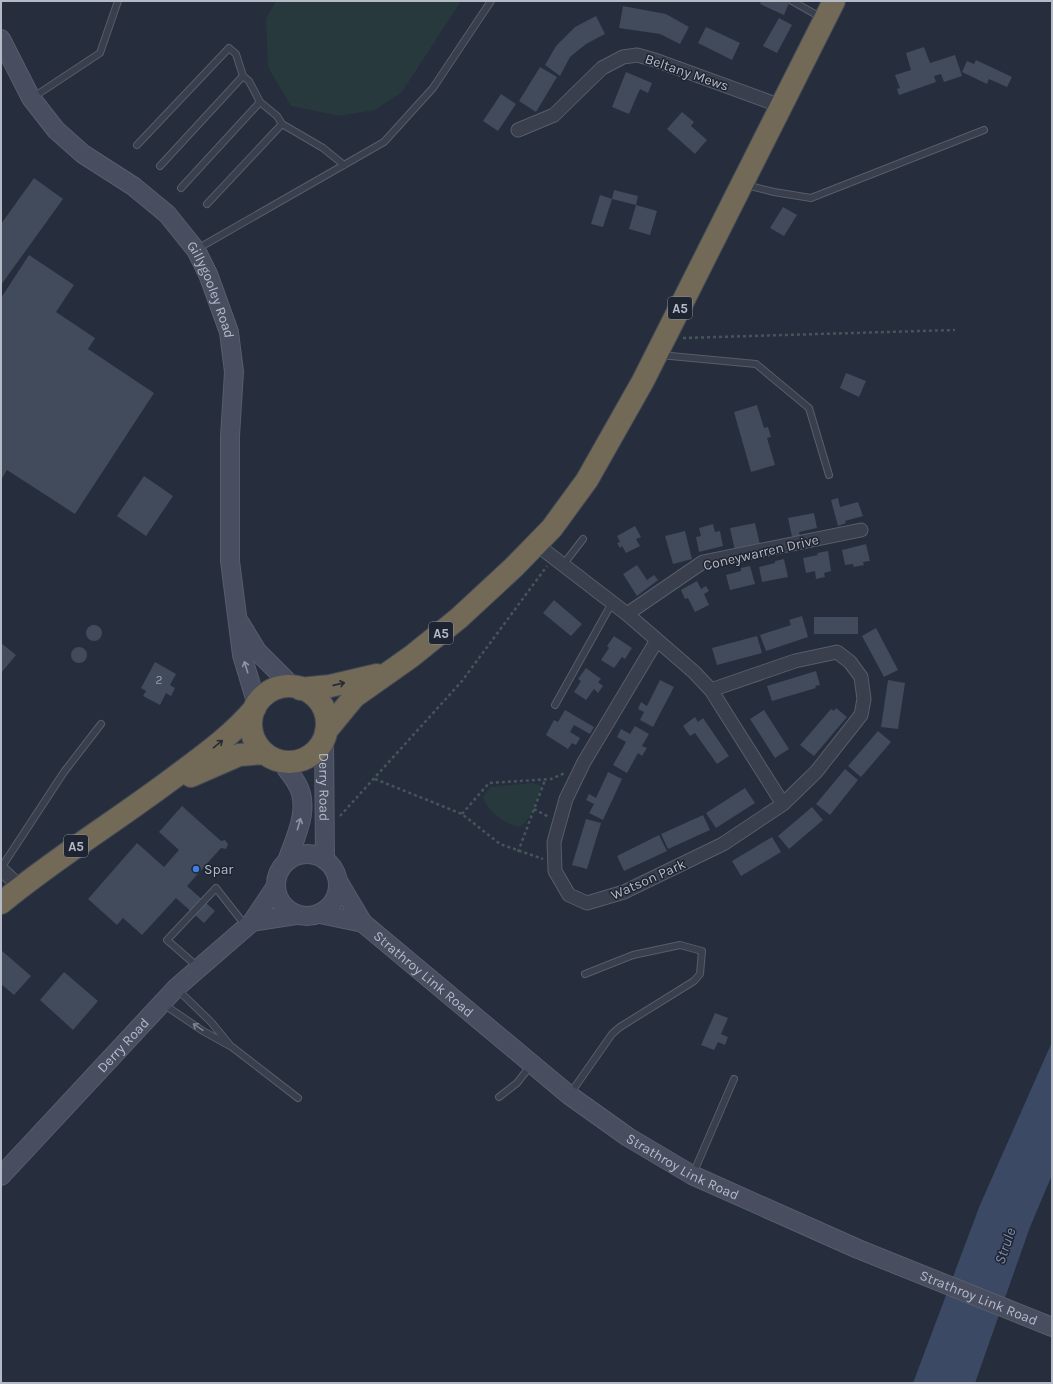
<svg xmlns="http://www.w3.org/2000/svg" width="1053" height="1384" viewBox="0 0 1053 1384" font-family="Karla,sans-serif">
<rect width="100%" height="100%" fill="#262d3c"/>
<path fill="#27393d" d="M276,1H461L402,92L375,110L339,116L291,106L268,67L266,19Z
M532,783L541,786L540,790C535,802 531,823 518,827C503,822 488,813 483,797L490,787Z"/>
<path fill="#3c4964" d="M1052,1042V1175L1030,1227L975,1383H913L980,1205Z"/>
<path fill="#424b5b" d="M761,1H785L789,3L784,15L760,4Z
M623,6L666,14L689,27L680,44L660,34L619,28Z
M596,16L605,34L586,44L570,57L560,76L545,65L556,46L575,27Z
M779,18L792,25L777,53L763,46Z
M706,27L740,43L732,60L698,43Z
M924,47L930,63L955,55L962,76L944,82L941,74L934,76L936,82L899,95L897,89L900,88L895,75L911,70L906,53Z
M976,60L1012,77L1007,87L989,79L987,84L962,72L967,61L974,64Z
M540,67L557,77L536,112L519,101Z
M626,72L652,83L648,93L640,89L629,114L612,107Z
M501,94L516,104L498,131L483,121Z
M682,112L694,122L691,126L707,140L695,154L667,129Z
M34,178L63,199L1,285V224Z
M614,190L638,196L636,205L657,211L650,235L629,229L636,205L612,199Z
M600,195L612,199L603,227L591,224Z
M783,207L797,215L784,236L770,228Z
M29,255L74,285L56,312L95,338L88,349L154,393L75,514L7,470L1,480V298Z
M846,373L866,381L859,397L840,388Z
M757,405L764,428L768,427L771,437L767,438L775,465L751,472L734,412Z
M144,476L173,496L146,536L117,516Z
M838,498L840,507L858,502L863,516L845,521L846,523L838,526L831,500Z
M814,513L817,528L799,532L800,536L792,537L788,518Z
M755,523L760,545L735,551L730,528Z
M713,524L715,532L720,531L723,546L699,552L696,537L701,536L699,528Z
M635,526L641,537L636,539L640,546L626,553L622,546L620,548L617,543L620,542L617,536Z
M685,531L692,559L673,564L665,536Z
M866,544L870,561L863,562L864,565L854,567L853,564L845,565L842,550Z
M828,551L831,571L824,573L825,577L816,579L815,571L806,573L803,558L818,555L817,553Z
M784,559L788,577L762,582L759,567L775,563V561Z
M637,565L647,580L654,575L658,580L637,596L623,574Z
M750,566L755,584L730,590L726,575L741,571V568Z
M697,581L701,589L706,586L709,591L704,594L709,605L695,612L688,598L685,599L681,590Z
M554,600L582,624L571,636L543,613Z
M802,616L808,637L766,651L760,635L791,625L789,620Z
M814,617H858V634H814Z
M86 633a8 8 0 1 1 16 0a8 8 0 1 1-16 0Z
M876,628L898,670L884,677L862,636Z
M614,636L632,648L625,659L622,657L614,668L601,660L609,648L607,646Z
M757,636L762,653L717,665L712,648Z
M1,643L16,655L1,673Z
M71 655a8 8 0 1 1 16 0a8 8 0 1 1-16 0Z
M155,662L176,674L170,685L175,688L171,696L166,693L160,705L143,696L146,691L141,688Z
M586,668L601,679L598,682L603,686L598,693L594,689L586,700L574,692L581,681L578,679Z
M816,671L820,685L815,686L816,688L772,701L767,686Z
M660,680L674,687L653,727L640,720L644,712L638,709L641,702L647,706Z
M888,680L905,683L898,729L881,727Z
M836,708L847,717L814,756L800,745L831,709L834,711Z
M565,710L594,727L590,734L574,725L570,732L580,738L576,745L572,743L568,749L546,735L554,720L558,722Z
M764,710L789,749L775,758L750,719Z
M695,717L698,722L703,718L729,756L717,764L695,733L690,736L683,726Z
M635,726L649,734L642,746L647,748L642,756L638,753L627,773L613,765L626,742L617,737L621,729L630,734Z
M878,731L891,742L861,777L848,766Z
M845,769L858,780L830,815L816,804Z
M608,772L622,779L603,820L589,813L594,804L586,800L589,794L596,798Z
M745,788L755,803L716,828L706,813Z
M182,806L221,841L225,840L228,844L226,849L221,848L187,886L215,911L204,923L176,898L142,935L123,918L117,925L88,899L137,843L164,867L179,850L159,832Z
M812,807L823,820L789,849L778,836Z
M703,815L710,830L668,849L661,834Z
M586,819L601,823L587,869L572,865Z
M659,835L667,851L624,871L617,856Z
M772,837L781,852L741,876L732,861Z
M1,950L31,976L14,995L1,984Z
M64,972L98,1001L73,1030L40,1000Z
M715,1013L728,1018L721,1034L728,1037L725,1045L718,1042L714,1050L701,1045Z"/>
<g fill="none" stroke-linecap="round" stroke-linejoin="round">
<defs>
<path id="lane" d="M792,1L822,18
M32,98L100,53L118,1
M137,145L229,48L236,54L243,76L249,81L260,102L277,116L282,124L323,148L344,165
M160,166L243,76
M746,185L774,192L811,198L984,130
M181,188L260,102
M207,204L282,124
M197,249L384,142L433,88L491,1
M660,355L756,364L809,408L829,475
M563,565L583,539
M555,705L612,603
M1,868L64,772L101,724
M198,967L167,940L216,888L245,925
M177,989L211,1022L229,1044
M163,1004L203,1031L232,1047L298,1098
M570,1094L612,1034L620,1027L694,981L700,974L702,951L680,945L633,955L585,974
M499,1097L517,1083L531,1065
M693,1174L734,1079"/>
<path id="street" d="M518,130L554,115L602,68L623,57L637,55L655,60L781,106
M536,544L627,614L694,672L711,690L783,804
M627,614L703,562L861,530
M657,640L584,762L566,799L554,842L555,871L569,895L587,903L624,892L723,844L783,804L816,772L861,715L864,699L861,677L850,662L837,652L795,661L711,690
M1,869L20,887"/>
<g id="secondary">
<path id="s1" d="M1,39L31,98L56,130L83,154L133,186L167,214L196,250L208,274L229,332L234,372L230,436V561L242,655L257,705"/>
<path d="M240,623L257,651L293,687"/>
<path id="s2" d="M324,737L325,860"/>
<path d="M281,761C286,769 293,776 297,784C311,808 295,838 287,861"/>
<circle cx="307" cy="885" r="31"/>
<path id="s3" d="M338,881L363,923L569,1095L628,1137L692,1175L858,1249L1052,1327"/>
<path d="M320,914L363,923"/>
<path d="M252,922L296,915"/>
<path id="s4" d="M1,1176L176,988L252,922L276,886"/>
</g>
<path id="highway" d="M251 724a38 38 0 1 1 76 0a38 38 0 1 1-76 0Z
M300,689L330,686L377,675
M326,731L354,697L412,656L459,618L514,567L552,528L587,480L643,381L834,1
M191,776L239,755L264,753
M1,903C58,856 121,818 180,773C207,753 233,734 255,708"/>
</defs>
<use href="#lane" stroke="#575d6a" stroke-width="8"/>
<use href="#street" stroke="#575d6a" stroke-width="15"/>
<use href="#secondary" stroke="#575d6a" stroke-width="20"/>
<use href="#highway" stroke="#444a57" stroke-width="24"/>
<path stroke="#45565a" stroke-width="2.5" stroke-dasharray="3 3" stroke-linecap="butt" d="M683,338L955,330
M375,779L462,814L500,844L543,859
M534,809L549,817
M462,814L489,783L551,779L565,773
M340,816L462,681L547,566
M518,852L545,780"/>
<use href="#lane" stroke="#393f4c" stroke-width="6"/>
<use href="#street" stroke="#393f4c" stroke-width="13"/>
<use href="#secondary" stroke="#484e5f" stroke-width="18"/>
<use href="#highway" stroke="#726a57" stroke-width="22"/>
</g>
<defs><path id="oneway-shaft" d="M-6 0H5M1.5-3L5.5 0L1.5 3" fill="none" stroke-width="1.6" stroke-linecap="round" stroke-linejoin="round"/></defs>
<g stroke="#8f94a3">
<use href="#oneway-shaft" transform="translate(246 667) rotate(-107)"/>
<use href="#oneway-shaft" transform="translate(299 824) rotate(-74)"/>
</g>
<g stroke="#262b35">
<use href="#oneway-shaft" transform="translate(339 684) rotate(-13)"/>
<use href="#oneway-shaft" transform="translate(218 744) rotate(-39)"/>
</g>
<use stroke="#7d8390" href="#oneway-shaft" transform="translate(198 1027) rotate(-146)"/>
<circle fill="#3f7fe0" stroke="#1e2431" stroke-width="1.5" cx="196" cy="869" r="4"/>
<g text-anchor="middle" stroke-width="3" stroke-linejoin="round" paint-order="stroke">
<g font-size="12" fill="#989eac">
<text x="159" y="684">2</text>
</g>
<g fill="#1e2431" stroke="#888d9a" stroke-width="1">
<rect x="668" y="297" width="24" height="22" rx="3"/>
<rect x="429" y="622" width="24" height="22" rx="3"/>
<rect x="64" y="835" width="24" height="22" rx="3"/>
</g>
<g font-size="13" font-weight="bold" fill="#b5bac7">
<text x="680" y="313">A5</text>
<text x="441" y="638">A5</text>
<text x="76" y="851">A5</text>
</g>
<g font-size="14" fill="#b5bac7" stroke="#1e2431">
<text transform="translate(687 72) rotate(19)" y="5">Beltany Mews</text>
<text dy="5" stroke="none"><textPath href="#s1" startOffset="335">Gillygooley Road</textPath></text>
<text transform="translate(761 552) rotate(-13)" y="5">Coneywarren Drive</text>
<text dy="5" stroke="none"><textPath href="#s2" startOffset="50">Derry Road</textPath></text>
<text transform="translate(648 879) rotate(-24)" y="5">Watson Park</text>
<text dy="5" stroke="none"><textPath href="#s3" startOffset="128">Strathroy Link Road</textPath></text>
<text dy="5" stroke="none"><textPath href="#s4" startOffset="179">Derry Road</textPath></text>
<text dy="5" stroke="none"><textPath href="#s3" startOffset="452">Strathroy Link Road</textPath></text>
<text dy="5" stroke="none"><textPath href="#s3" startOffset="776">Strathroy Link Road</textPath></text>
</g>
<g font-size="14" fill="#b5bac7" stroke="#1e2431" text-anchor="start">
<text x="204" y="874">Spar</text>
</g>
<g font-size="15" font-style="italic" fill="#7f8ead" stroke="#1e2431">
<text transform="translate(1005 1246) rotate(-71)" y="5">Strule</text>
</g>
</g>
<rect width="1053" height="1384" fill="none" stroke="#b5bac7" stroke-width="4"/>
</svg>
